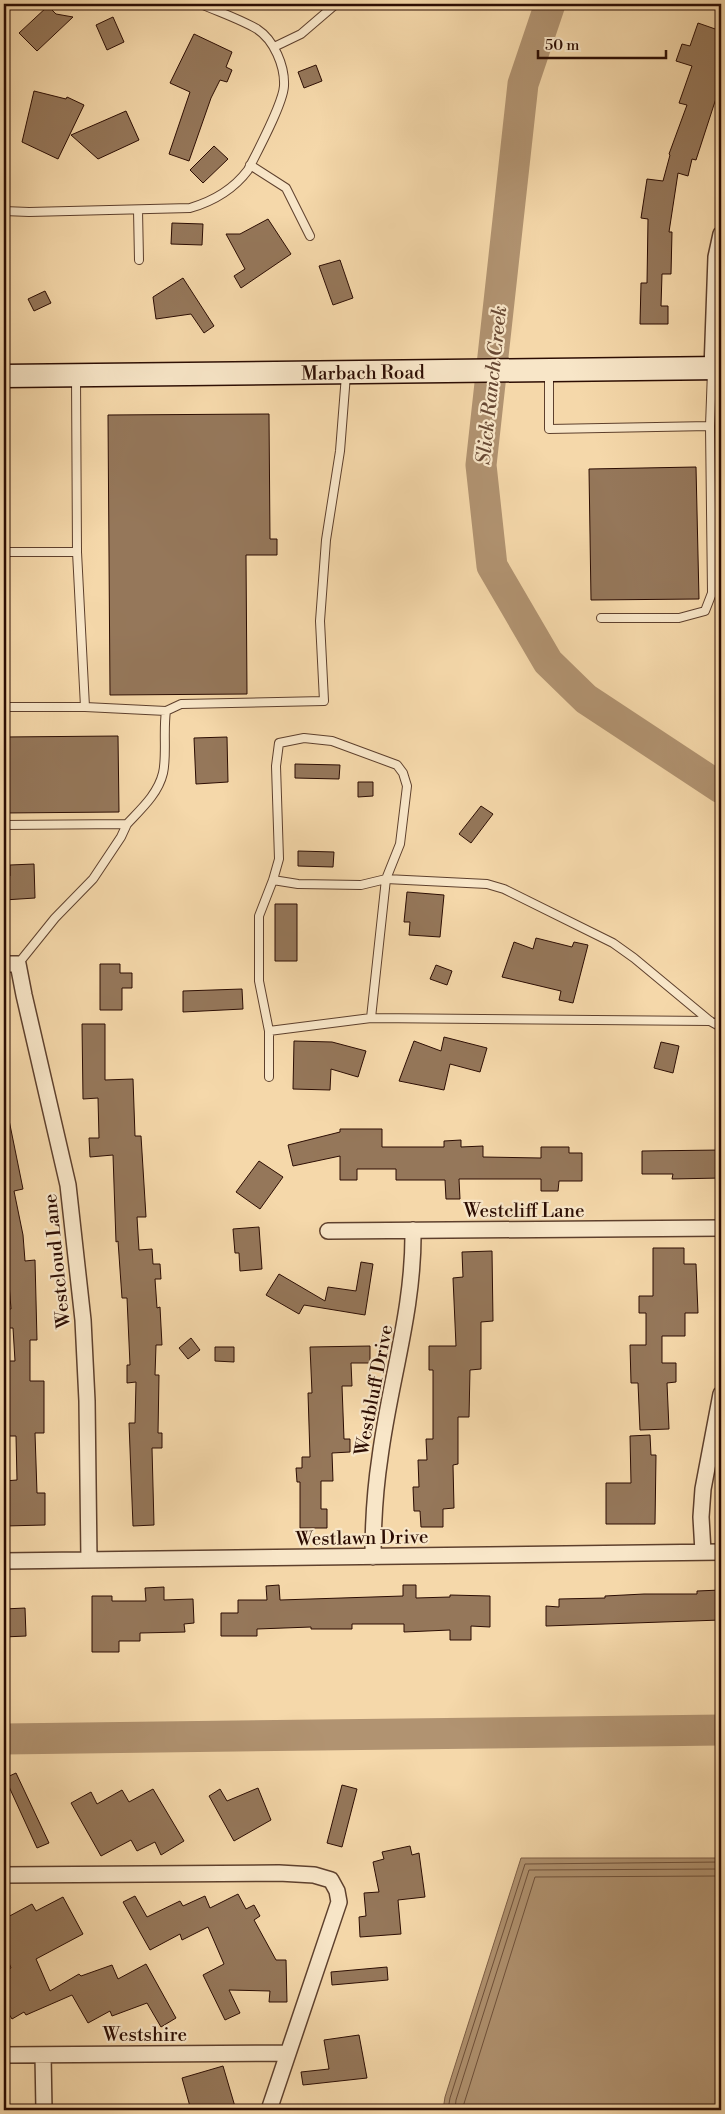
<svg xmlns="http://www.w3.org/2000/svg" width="725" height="2114" viewBox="0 0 725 2114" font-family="'Libre Bodoni',serif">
<rect width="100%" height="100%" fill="#f5d8aa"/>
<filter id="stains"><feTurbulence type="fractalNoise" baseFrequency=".004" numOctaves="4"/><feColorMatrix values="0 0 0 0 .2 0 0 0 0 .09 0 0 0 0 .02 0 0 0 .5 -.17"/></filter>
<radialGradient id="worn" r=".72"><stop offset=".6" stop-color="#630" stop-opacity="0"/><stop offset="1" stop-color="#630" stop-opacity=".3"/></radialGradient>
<path fill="#b19371" stroke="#7c5d45" d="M521,1858H721V2110H443L445,2097Z"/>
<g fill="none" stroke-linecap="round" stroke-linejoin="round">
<path stroke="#6e503a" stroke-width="1" d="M448,2110L450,2098L525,1864L721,1862
M455,2110L456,2100L529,1870L721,1869
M462,2110L535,1877L721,1876"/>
<path stroke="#b19371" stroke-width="31" d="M550,4L523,84L481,465L492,566L548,662L586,699L721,788
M4,1739L721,1730"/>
</g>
<path fill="#95775a" stroke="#2c0d03" d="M48,6L56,14L73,17L37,51L19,33Z
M113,17L124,42L107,50L96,25Z
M698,23L721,31V83L696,160L692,159L688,176L678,173L669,232H672L671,274H662L661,306H668V324H640L641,283H647L648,219L641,218L647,179L663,181L670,155L669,154L687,105L679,103L692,66L676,61L682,44L690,46Z
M194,34L232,52L226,67L232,70L227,82L220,80L211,98L189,161L169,154L190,92L170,83Z
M316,65L322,81L304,88L298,72Z
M34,91L66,99L67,97L84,105L58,159L22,142Z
M126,111L139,140L98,159L71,135Z
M214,146L228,159L203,183L190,170Z
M268,219L291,254L241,288L234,276L245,269L226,234H240Z
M172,223L203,224L202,245L171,244Z
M340,260L353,298L333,305L319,266Z
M183,278L214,326L204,333L191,314L156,319L153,297Z
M45,291L51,303L34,311L28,299Z
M269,414L270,539H277V555H246L247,694L110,695L108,415Z
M696,467L699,599L591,600L589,469Z
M118,736L119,812L4,813V737Z
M227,737L228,782L196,784L194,738Z
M295,764L340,765L339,779L295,778Z
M358,782H373V796L358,797Z
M481,806L493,814L471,843L459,834Z
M298,851L334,852L333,867L298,866Z
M34,864L35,898L4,900V877L10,876V865Z
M407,892L444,895L440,937L409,935L410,922H404Z
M275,904H297V961H275Z
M536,938L572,947L574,942L588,945L573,1003L559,1000L561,991L502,977L514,942L533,949Z
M100,964H120V973H132V988H122V1010H100Z
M436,965L452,971L447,985L430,979Z
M242,989L243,1009L183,1012V991Z
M82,1024H105V1080L133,1079L135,1136H141L146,1217H137L139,1250L152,1249L153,1264H160L161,1279H155L157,1308L160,1307L162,1345H156L155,1375H159L158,1433H162V1448H152L154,1525L133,1526L129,1423H135L136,1382L127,1383V1365H130L127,1298H122L118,1241L116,1242L113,1155L90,1157L89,1138H99L98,1098L83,1099Z
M444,1037L487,1048L480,1072L450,1064L444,1090L399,1081L414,1041L441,1051Z
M294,1041L332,1042L366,1051L358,1077L331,1069L330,1090L293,1089Z
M661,1042L679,1046L673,1073L654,1068Z
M9,1120L23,1189L14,1191L23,1235L25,1261L35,1260L37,1340H30V1381H44V1433H35L37,1493H45V1525L5,1526L4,1481L17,1480L16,1436H4V1415H7L8,1361H15L13,1328H5L4,1309H11L9,1283H4V1121Z
M340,1129H382V1147H444V1141L461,1140V1147L483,1146V1157L541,1158V1147H569V1153H582V1181H559L558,1191H541V1179H459L460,1199H446L445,1180H396V1169H357V1180H340V1156L293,1166L288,1145L340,1132Z
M721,1150V1178L672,1179L673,1174H642V1151Z
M259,1161L283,1177L260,1209L236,1192Z
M259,1227L262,1269L240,1271L239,1253H235L233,1229Z
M653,1248H684V1264H696L698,1313H685V1336H662V1363H676V1382L667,1383L669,1429L640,1430L638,1383H631L630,1345H646V1313H639V1296H653Z
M492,1251L493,1321L481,1322V1369L470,1370L469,1417H458V1464L453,1465L454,1508L443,1509V1527H421L420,1511H414L413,1487H419L418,1460H427L426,1439H433V1370H429V1346H456L453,1278L463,1277L462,1252Z
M361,1262L373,1264L365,1315L304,1305L299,1314L266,1295L279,1274L325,1301L328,1287L356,1291Z
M191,1338L200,1350L188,1359L179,1348Z
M370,1346V1363H351L352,1386H342L344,1439H350V1452L332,1453L333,1481H321V1509H327V1528H300V1482H297L296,1468H302V1457H310L308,1393H312L310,1347Z
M215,1347H234V1362L215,1361Z
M650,1435L651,1455H656L655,1524H606V1483H631L630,1436Z
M279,1585L280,1600L403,1596V1585H416V1598L450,1597V1595L490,1596V1627L471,1626V1640H450V1630L404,1632V1624H352V1629H311V1627L257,1629V1636H221V1613H238V1600H267L266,1586Z
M164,1587V1600L193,1599L194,1623L184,1624L185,1632L140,1633V1641H119V1652H92V1596H112V1601H146L145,1588Z
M721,1590V1620L546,1626V1606L559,1607V1599L605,1598V1596L644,1594H697V1591Z
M25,1608L26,1636L4,1637V1609Z
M16,1773L49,1843L37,1848L5,1778Z
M342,1785L357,1789L342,1847L327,1843Z
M258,1788L271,1820L234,1841L209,1796L220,1789L227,1801Z
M153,1789L184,1841L161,1855L155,1842L137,1851L131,1840L101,1856L71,1803L91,1792L97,1804L122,1790L129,1802Z
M410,1846L412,1855L419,1853L425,1897L398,1900L401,1934L360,1937L359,1917L366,1916L364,1893L379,1892L373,1862L384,1859L382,1852Z
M238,1894L246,1909L254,1905L260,1916L254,1920L276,1960H286L287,2002H269L270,1991L229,1990L240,2013L225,2020L203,1975L224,1964L208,1927L182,1940L180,1934L150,1950L123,1902L135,1896L147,1917L180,1901L183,1906L205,1896L210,1908Z
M63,1897L83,1934L36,1959L50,1991L79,1974L81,1976L112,1965L118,1979L146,1964L176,2018L161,2027L147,2003L112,2016L110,2011L88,2023L72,1995L26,2015L24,2012L12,2019L4,2006V1972L11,1968L4,1950V1919L32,1904L36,1911Z
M387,1967L388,1980L332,1985L331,1972Z
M359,2035L367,2078L303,2085L301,2072L329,2069L324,2040Z
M223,2066L236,2110H191L182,2078Z"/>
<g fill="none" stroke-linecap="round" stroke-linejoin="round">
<defs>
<path id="lane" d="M274,47L301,34L336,4
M250,165L286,188L310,236
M138,210L139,260
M4,211L29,212L190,208C214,201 233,190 248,170C257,152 283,104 284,86C285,66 274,40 257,29C240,19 219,12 201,4
M549,372V429L710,426L712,593L705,611L679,618H601
M76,377L77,552L85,707
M710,426L712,371
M4,552H77
M4,707H85L166,711
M4,825L127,824C141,809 158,794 163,773C167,756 163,731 166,711L181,704L324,701L320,621L326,540L340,451L346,375
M273,880L298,884L361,885L386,879L487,884L504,889L613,943L634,958L710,1021L721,1027
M18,964L55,918L93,879L121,837L127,824
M269,1031L371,1018L710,1021
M269,1077V1031L259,981V916L273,880L279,859L276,766L279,743L304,738L332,741L397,765L403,773L407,786L400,844L386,879L371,1018"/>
<path id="street" d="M712,369L716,257L721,234
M4,964H18L24,995L68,1185L83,1320L87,1401L89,1560
M328,1231L721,1228
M703,1552L701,1517L703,1489L721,1394
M373,1557C373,1523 375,1490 380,1457C390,1380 414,1310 413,1230
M4,1561L721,1552
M4,1875L279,1873L314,1875L331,1880L337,1891L339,1902L269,2110
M4,2055L287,2053
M43,2055L44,2110"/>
<g id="secondary">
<path id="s1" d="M4,376L721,368"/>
</g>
</defs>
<use href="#lane" stroke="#5e402d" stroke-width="10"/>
<use href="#street" stroke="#5e402d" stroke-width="18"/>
<use href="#secondary" stroke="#2c0d03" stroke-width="25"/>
<use href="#lane" stroke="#f8e6c8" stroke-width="8"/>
<use href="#street" stroke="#f8e6c8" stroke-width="15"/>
<use href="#secondary" stroke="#f8e6c8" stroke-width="22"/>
</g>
<g text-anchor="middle" stroke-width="4.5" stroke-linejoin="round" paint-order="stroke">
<g font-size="19" fill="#2c0d03" stroke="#f8e6c8">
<text dy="7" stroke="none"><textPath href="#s1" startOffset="359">Marbach Road</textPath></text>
<text x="524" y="1217">Westcliff Lane</text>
<text transform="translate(56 1261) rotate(-96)" y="7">Westcloud Lane</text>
<text transform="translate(373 1390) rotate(-79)" y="7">Westbluff Drive</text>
<text transform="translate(362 1537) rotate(-1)" y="7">Westlawn Drive</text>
<text x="145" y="2041">Westshire</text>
</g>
<g font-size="20" font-style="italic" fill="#684934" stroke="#f8e6c8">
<text transform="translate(491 385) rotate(-84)" y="7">Slick Ranch Creek</text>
</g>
</g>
<rect width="725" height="2114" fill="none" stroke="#f5d8aa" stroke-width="20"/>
<rect x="5" y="5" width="715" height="2104" fill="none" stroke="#2c0d03" stroke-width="2.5"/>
<rect x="10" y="10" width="705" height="2094" fill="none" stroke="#2c0d03"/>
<path d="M538 50v8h128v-8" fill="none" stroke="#2c0d03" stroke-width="2.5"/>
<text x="545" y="50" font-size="15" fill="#2c0d03" stroke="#f8e6c8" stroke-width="4" paint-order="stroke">50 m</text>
<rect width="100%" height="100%" filter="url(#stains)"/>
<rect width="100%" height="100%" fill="url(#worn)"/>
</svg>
